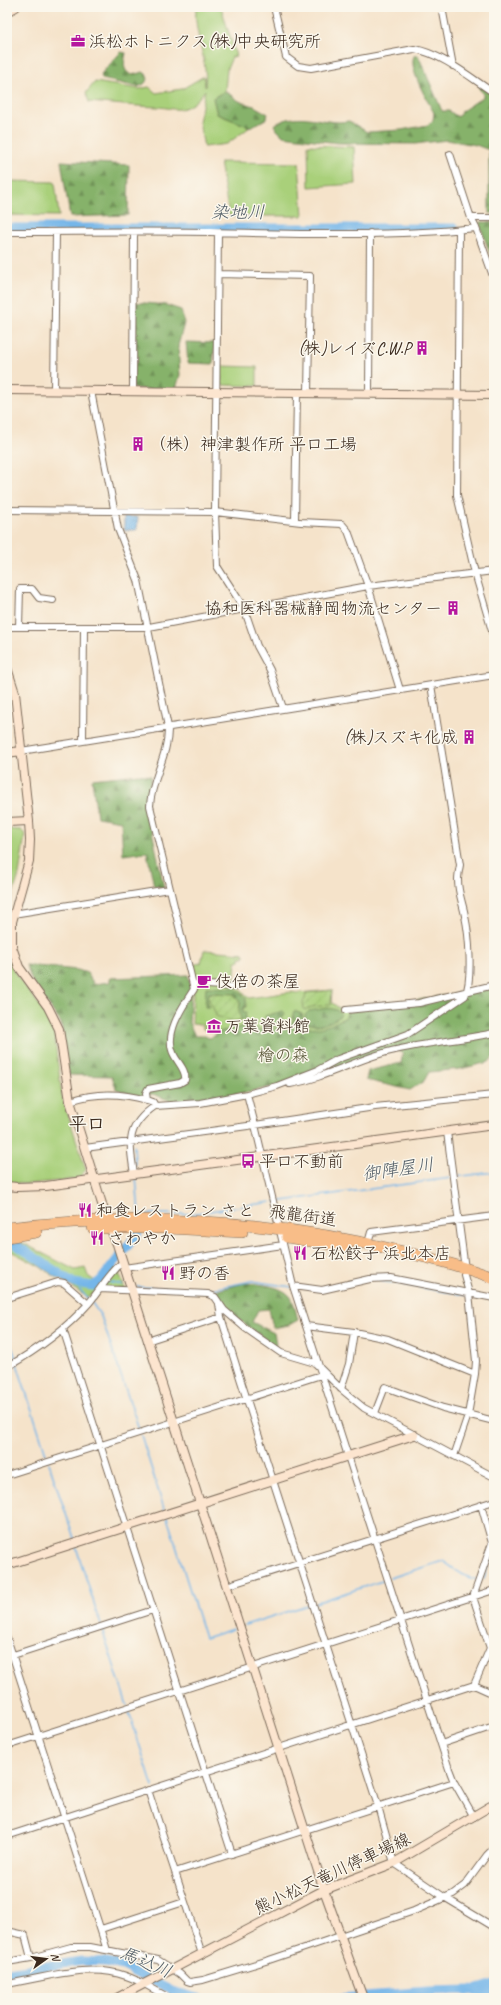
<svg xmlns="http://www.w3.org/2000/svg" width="501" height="2005" viewBox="0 0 501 2005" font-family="Caveat,'Klee One',sans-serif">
<defs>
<pattern id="forest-firs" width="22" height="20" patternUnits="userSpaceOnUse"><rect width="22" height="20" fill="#86b26a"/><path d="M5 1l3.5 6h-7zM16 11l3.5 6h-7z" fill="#6f9157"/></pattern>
<pattern id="garden-furrows" width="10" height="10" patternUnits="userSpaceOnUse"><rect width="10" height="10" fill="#a9d07a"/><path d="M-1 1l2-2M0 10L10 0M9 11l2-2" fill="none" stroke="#92b369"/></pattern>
<pattern id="water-ripples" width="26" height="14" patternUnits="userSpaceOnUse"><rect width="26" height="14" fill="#74b6e9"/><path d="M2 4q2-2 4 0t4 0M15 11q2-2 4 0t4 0" fill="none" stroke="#6094bc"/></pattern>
</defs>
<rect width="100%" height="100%" fill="#fbf7ec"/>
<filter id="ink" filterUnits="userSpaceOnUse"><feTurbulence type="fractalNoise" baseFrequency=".025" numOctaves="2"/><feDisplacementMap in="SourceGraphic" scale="8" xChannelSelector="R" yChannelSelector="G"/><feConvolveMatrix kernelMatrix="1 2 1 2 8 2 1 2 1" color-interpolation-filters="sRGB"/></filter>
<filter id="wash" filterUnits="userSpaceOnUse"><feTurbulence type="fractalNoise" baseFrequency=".012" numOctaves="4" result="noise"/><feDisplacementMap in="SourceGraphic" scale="16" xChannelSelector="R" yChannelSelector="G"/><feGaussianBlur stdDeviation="0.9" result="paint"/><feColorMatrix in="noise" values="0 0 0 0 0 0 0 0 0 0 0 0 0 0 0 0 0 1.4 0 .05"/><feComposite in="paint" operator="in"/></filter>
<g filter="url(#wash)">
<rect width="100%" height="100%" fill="#f5e3ca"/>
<path fill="#a9d07a" stroke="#727d4c" d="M196,7H221L236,56L232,57L227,69L225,91L213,98L217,114L250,127L227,144L204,147L199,122L205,90C200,97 195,103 187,107C176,112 168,107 157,107C134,106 112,104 89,102L86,93L95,82L139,89L149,87L156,93L182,89L204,76L205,87C209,60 193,34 196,7Z
M308,145L354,147L356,184L309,187Z
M220,162L299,163L303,216H229Z
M7,181L55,182L59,216L7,215Z
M221,366L257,367V386L221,385Z
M7,829L21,830L25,834L19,875L7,912Z
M204,950L244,953V957H240V961H236L234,984L249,998L291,992L298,993L332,990L331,1002L339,1008L347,1009L356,1052L338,1058L246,1026L216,1033L203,1029V1025L192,1024L193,993L197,984L192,965L201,963Z
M7,952L14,972L40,1006L54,1033L62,1096L86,1170L77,1179L28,1184L7,1183Z
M17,1240L75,1270L85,1268L88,1276L96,1282L117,1268L125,1289H100L87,1297L39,1266L7,1249V1241Z"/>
<path fill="url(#forest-firs)" stroke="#606e44" d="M121,52L126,53C124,63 122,71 132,75L143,72L146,74L148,79L144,84L138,87L102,79L101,74Z
M418,55L442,111H449L458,117L462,111L483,97V93L479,89L481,86L494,96V213H489V150L476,145L447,140L415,144L338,143L283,136L277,130L274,125C302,108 323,126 349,121L367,132L401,130L428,125L433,120L434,113C428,101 408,69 414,56Z
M225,91L239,101L254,106L268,114L266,119L250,127L217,114L213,98Z
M61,161L129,165L128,215L70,217Z
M481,222H494V266L480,225Z
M134,302L166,305L181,310L184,323L178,346L180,375L175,392L133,388Z
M186,342L215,343L213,364L188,363Z
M139,774L151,776L147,807L164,888L154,886L147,852L123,855L121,821L97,817L92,779Z
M26,965L78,970L87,973L94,984L110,982V978L188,975L191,989L189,1023L195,1036H205L209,1038L213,1037L219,1032L246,1026L261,1030L288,1029L297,1026L319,1028L330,1025L346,1017L347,1012L494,987V1056L489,1062L460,1069L429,1072L424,1081L410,1090L366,1080L368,1071L401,1063L403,1053L395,1049L302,1081L216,1098L174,1102L153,1094L139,1096L116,1089L112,1076L69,1075L61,1023L33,983Z
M206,987L235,988L246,998V1007L243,1008V1012H246L245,1019L241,1020L239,1011L240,1003L233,994L209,993L207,1004L209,1007H205Z
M328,1008L337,1010L341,1015C332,1023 317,1029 306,1022L305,1015L309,1011Z
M283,1011L285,1014L282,1019L284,1023L294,1022L293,1014L294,1011L302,1014L303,1019L292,1026L267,1027L265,1016Z
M244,1283C258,1284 280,1285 290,1296C294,1301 296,1313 298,1320L289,1325L273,1328L269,1309L258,1310L252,1322L274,1333L276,1343L275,1347L229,1312L215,1291Z"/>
<path fill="url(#garden-furrows)" stroke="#727d4c" d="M332,990L331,1005L312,1007L304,1010L303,1002L305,999L306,993Z
M211,993L234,994L240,1003L239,1011L241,1020L232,1021L216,1016C216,1011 209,1003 208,996Z"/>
<path fill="url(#water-ripples)" stroke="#587084" d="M124,516L138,517L137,530H124Z"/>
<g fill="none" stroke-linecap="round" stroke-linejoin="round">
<path stroke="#74b6e9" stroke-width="1.5" d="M134,1145L135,1165
M136,1176L139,1214H190L271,1202
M455,1177L494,1172
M275,1202L451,1178
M380,1281L465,1295
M108,1282L122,1285
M74,1283L89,1300
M137,1287L207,1290L252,1281L292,1287
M92,1303L101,1316L140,1432
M7,1332L16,1359
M17,1364L48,1460
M141,1435L165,1512
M49,1463L75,1541
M167,1517L205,1638L233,1629
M76,1547L101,1625
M390,1578L443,1561C452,1567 465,1579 477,1579
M484,1578L494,1548
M315,1603L385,1580
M245,1625L311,1604
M102,1629L127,1705
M128,1709L153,1787"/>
<path stroke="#74b6e9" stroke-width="9" d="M7,228H454
M7,1239L74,1283L93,1286L100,1281L138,1233
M7,1972L82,1961L106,1962L123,1966L172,1991L199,1998
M478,1989L494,1984
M340,1998L428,1991L470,1990L494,1993"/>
</g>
</g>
<g filter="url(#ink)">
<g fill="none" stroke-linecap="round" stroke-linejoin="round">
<defs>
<path id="street" d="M274,7L286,57L298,66L311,68L414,49C441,53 471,78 494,93
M442,7L453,66
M450,154L471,218
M494,218H471L476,228L494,279
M459,230L457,495L475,573L494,638
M7,232C75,232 142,231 210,232C298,234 388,237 476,228
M218,233L215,512L217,566L244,608L257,646L270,670L283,708
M219,274L310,276L308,393
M54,390L56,232
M133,392L134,232
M369,394L370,233
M7,510L215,512L301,522L342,524L348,531L368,586L400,690
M295,521L297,393
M7,627H149L368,586L494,571
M19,627L20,589H32L39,598L53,600
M83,740L84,628
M21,751L494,675
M13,914L169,889
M193,984L236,987
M346,1010L419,1003L494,985
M290,1084C321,1079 350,1063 380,1054C417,1043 456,1041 494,1033
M247,1094L277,1086L318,1070L338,1059L408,1034L465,996C473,979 469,934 465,916C463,904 458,893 458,880C458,875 459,870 460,865L431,685
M70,1101C95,1092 122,1093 147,1100
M447,1132L465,1269
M85,1148L255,1125L247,1094L200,1103L155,1106L153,1102L147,1100L146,1093L148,1089L180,1083L185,1080C187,1071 178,1063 174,1055C163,1034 183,1006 194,989L150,806C151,779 169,755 168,727L138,580L118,529L91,391
M134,1174C129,1142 126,1126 155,1106
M368,1243L371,1232L494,1216
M124,1268L283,1245
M293,1286L322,1290L370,1279L391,1278L494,1298
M100,1289L208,1294L215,1297L224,1310L245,1328L281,1353L315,1363L341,1389L364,1408L494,1477
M7,1298L58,1282L64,1283L88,1304
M219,1304L221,1317L240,1378L378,1806L394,1863L444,1897L494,1927
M306,1326L354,1332L388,1339L475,1374
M63,1329L232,1854
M147,1341L221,1317
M7,1367C37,1350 66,1329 89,1303C101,1289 109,1273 123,1262
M341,1389L349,1364L354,1332
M375,1413L385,1387L443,1408L494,1421
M454,1456L468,1415L475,1374L476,1361L469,1293L464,1275
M7,1475L321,1375
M226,1586L494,1501
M7,1638L107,1950
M7,1657L153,1610
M474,1685L490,1648L473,1597L492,1543L481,1505
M441,1744L494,1726
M7,1746L494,1590
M148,1790L202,1954
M474,1817L454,1782L449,1769L306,1326L293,1286L255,1125L375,1107L494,1095
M7,1836L474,1685L494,1694
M175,1872L454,1782
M101,1929L184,1902
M7,1931L25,1935L31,1958
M7,1962L31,1958L71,1947H90L158,1960L180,1974L187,1981L190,1982L203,1980L269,1960L414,1911L453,1894L465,1885L487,1855L494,1848
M7,1984C45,1978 89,1962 126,1976C142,1981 155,1991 170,1998"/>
<path id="secondary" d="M7,12L16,7
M7,390L494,395
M7,668L15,693L29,821L7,822
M7,753L21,751
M29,821L30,840L29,861L12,922V947L19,967L48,1007L59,1029L70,1101L107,1220L117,1244L324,1890L363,1998
M7,1186L17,1187L46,1186L494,1125
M7,1565L414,1435
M117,1998L324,1890L394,1863L494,1804"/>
<path id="highway" d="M7,1228C140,1212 274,1220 404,1252C434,1259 465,1267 494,1278
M93,1228H168L242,1232
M7,1237L36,1232
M287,1237L347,1247"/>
</defs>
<use href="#street" stroke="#7c6b5a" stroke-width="8"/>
<use href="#secondary" stroke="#7c6b5a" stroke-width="10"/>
<use href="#highway" stroke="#7c6b5a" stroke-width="12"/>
<use href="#street" stroke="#fff" stroke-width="6"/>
<use href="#secondary" stroke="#fce5cf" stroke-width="8"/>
<use href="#highway" stroke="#f8bd88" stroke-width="11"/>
</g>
</g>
<defs>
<symbol id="office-bare" viewBox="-9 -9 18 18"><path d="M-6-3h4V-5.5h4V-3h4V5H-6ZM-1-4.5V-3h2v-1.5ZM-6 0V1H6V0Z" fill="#b5179e" stroke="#fbf7ec" stroke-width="2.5" paint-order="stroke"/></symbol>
<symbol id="building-bare" viewBox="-9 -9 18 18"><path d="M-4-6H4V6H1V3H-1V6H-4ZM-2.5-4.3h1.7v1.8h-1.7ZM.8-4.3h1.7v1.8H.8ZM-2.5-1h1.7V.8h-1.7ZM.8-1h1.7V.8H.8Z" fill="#b5179e" stroke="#fbf7ec" stroke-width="2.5" paint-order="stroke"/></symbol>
<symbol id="cafe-bare" viewBox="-9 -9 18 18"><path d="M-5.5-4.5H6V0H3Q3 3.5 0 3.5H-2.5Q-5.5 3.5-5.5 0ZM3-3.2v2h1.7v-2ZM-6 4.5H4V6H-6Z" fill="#b5179e" stroke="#fbf7ec" stroke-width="2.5" paint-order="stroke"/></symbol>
<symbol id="museum-bare" viewBox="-9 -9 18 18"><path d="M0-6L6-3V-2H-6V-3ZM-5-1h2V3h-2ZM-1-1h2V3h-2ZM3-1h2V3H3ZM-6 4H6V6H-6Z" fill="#b5179e" stroke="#fbf7ec" stroke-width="2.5" paint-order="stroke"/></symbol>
<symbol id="bus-bare" viewBox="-9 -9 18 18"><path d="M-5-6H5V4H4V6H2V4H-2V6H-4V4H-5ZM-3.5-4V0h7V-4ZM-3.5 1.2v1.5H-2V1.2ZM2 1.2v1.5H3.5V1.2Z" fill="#b5179e" stroke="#fbf7ec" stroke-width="2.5" paint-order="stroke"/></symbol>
<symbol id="restaurant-bare" viewBox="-9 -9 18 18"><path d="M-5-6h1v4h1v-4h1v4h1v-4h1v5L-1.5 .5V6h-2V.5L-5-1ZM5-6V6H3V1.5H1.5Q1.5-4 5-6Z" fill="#b5179e" stroke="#fbf7ec" stroke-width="2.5" paint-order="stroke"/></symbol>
</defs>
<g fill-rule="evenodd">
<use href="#office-bare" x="68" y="31" width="20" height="20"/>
<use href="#building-bare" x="412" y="338" width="20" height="20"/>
<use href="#building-bare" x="128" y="434" width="20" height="20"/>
<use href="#building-bare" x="443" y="598" width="20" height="20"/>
<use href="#building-bare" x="459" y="727" width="20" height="20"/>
<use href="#cafe-bare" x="194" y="971" width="20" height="20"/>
<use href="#museum-bare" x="204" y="1016" width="20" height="20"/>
<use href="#bus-bare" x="238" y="1151" width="20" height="20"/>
<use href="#restaurant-bare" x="75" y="1200" width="20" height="20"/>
<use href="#restaurant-bare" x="87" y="1228" width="20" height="20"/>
<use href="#restaurant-bare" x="290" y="1243" width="20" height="20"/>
<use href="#restaurant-bare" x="158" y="1263" width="20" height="20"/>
</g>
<g text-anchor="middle" stroke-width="3" stroke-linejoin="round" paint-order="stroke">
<g font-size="17" fill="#3b2a1e" stroke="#fbf7ec" text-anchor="start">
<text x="89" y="47">浜松ホトニクス(株)中央研究所</text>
<text x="411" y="354" text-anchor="end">(株)レイズC.W.P</text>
<text x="149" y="450">（株）神津製作所 平口工場</text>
<text x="442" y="614" text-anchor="end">協和医科器械静岡物流センター</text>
<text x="458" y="743" text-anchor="end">(株)スズキ化成</text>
<text x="215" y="987">伎倍の茶屋</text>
<text x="225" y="1032">万葉資料館</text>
<text x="259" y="1167">平口不動前</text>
<text x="96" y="1216">和食レストラン さと</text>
<text x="108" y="1244">さわやか</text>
<text x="311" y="1259">石松餃子 浜北本店</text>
<text x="179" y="1279">野の香</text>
</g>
<g font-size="17" fill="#565435" stroke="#fbf7ec">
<text x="283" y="1061">檜の森</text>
</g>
<g font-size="17" fill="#3b2a1e" stroke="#fbf7ec">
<text transform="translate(303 1215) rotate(8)" y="6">飛龍街道</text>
<text transform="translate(332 1873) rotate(-25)" y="6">熊小松天竜川停車場線</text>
</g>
<g font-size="18" font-style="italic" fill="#4f5b65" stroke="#fbf7ec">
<text x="238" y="218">染地川</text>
<text transform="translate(398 1169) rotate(-8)" y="6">御陣屋川</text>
<text transform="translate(146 1962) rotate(23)" y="6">馬込川</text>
</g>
<g font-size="18" font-weight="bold" fill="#3b2a1e" stroke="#fbf7ec">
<text x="87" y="1130">平口</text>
</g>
</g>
<rect width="501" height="2005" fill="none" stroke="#fbf7ec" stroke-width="24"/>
<g transform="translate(46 1959) rotate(76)" stroke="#fbf7ec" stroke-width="3" paint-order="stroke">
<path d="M0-3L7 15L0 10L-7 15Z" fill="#3b2a1e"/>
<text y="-6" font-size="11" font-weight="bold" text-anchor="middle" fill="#3b2a1e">N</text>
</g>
</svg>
